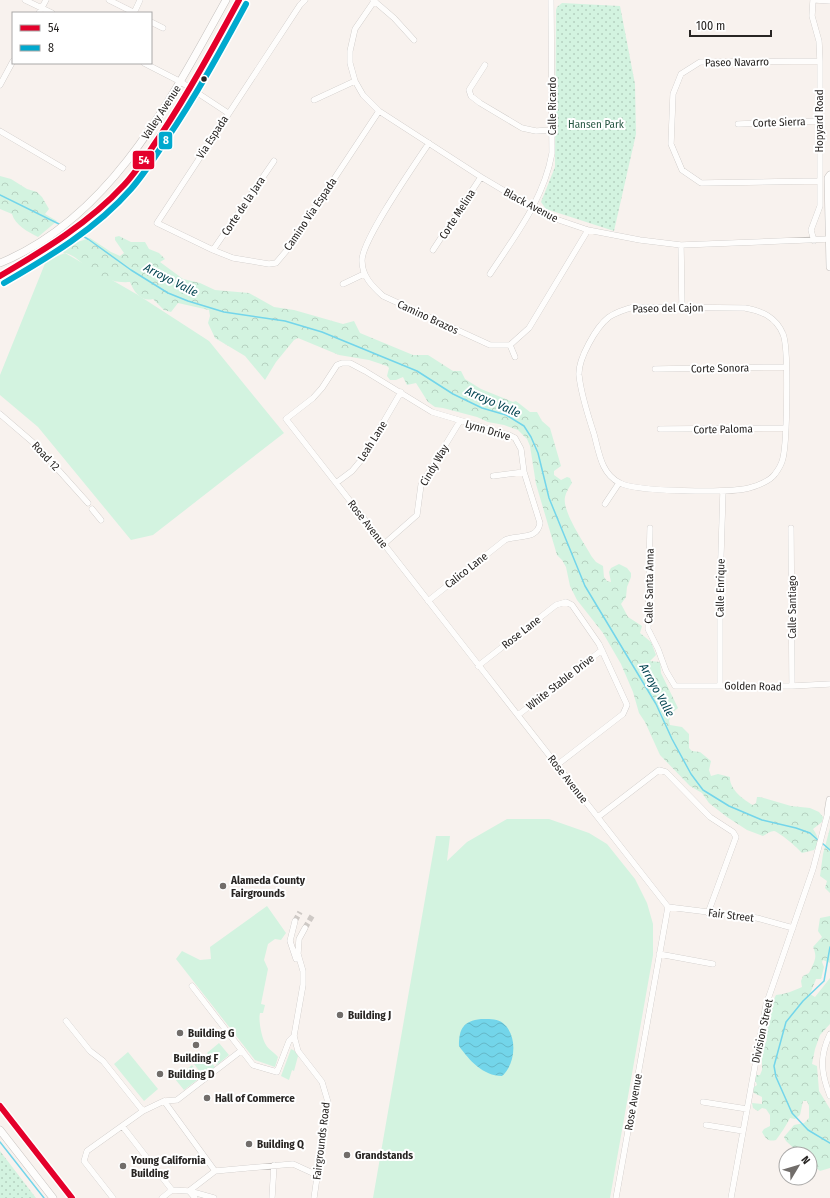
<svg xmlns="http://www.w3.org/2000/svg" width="830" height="1198" viewBox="0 0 830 1198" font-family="'Fira Sans Condensed',sans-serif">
<defs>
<pattern id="forest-crowns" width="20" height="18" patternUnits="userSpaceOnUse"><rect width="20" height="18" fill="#d3f3e0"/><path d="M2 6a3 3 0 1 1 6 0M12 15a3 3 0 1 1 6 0" fill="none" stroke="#b5d0c0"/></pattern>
<pattern id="park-dots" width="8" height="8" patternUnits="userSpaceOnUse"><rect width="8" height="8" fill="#d3f3e0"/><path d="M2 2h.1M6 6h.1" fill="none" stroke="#b5d0c0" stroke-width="1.8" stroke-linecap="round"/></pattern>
<pattern id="water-waves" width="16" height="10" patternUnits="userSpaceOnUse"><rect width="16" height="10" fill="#73d5ea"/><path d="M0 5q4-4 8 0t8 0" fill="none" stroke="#64b7c8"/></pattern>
</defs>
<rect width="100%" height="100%" fill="#f8f2ee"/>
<path fill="#d3f3e0" d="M65,253L138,295L209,341L284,433L153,535L131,540L38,427L0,395V375L46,261Z
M507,819H549L589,833L607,844L635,879L647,903L653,924V955L610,1198H373L436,836H450L447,861L467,842Z
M267,906L286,933L281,940L275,939L268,944L264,960L268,969L261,1004L265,1005L263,1013H260C258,1020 262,1039 266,1045C268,1049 275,1053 278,1057L275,1067L255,1060L176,959L182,951L200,960L211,959L210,947Z
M219,1043L229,1055L217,1065L207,1053Z
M291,1049L295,1051L298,1056L294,1071L292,1070L289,1080L281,1076Z
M128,1052L158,1089L144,1101L114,1064Z
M206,1055L215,1067L203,1076L194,1064Z
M192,1065L201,1077L184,1090L175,1079Z"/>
<path fill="url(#forest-crowns)" d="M0,176L11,179L27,189L37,192L42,197L49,209L45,214L57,221L38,237C28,232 15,225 12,214L0,209Z
M119,236L131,242H145L149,249L159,253L165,259L160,262L183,279L200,283L215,290L249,293L274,307L294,310L343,324L354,321L360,333L413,355H428L453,371H461L465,379L481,389L513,402L516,401L530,412H537L542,421L550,428L561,466L554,471V475L561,480L567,477L570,478L572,483C569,487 566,492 565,497C562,512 585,544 592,557L596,562L603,566L604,577L607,581L611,582L609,572L611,568L619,564L627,568L631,573V577L627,587L626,597L621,604L628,617L642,626L640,633L651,642L656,655L650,661L660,662L661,673L678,708L671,714L669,721L670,725L682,727L689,734V748L692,751L700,752L711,761L709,770L711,776L718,774L730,777C729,789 744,800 753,805L756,803L757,797H760L791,806L810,808L819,812L823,817L822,822L813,829C818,836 820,842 814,850L802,853C798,848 779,832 774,831C771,831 766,834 763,836L747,830L727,817L709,803L702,793L690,786L660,755L645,722L639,713L633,692L621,664L603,633L577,600L570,586L566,567L562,560L557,555L536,484L530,446L527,439L518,430L504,425L488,422L477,417L443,408L435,407L428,402L416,383L407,385L403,377L396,380H390L387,376L389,368L387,366L369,360L339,355L298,338L294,340L276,362L265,380L245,356L215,338L208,323L210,316L209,310L178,303L171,312L164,310L153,299C141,302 134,292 130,282C116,283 103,279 92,272C83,265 75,254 64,253L58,247L59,244L68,245L90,238L111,252L120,256L124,253L115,240V237Z
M830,828V893L825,888L827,881L820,876L823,854Z
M830,916V963L823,960L822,962L824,967L821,979H816L810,994L815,997L830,978V1024L820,1035L815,1049L812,1064L817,1066L819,1091L830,1109V1168L820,1171L810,1163V1154H800L786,1141L784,1137L794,1125L804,1123L809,1118V1106L807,1101H803L800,1115L795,1119L790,1118C786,1126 781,1133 776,1140C768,1142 766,1139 762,1132L764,1129L770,1126V1115L766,1109L762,1108L758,1111L753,1108L752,1103L762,1104V1097L754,1093L751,1089L757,1085L756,1082H752L754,1075H760L762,1070V1050L767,1040L764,1036L770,1019L769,1014L765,1013L769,1003H772L776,995C786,994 793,991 802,987L801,981L803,976L809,973C814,962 818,958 813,947L822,937L818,931L820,918Z"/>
<path fill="url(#park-dots)" d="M562,3L620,6L635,84L636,134L614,231L546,209L541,202L555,167L556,10L557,7Z
M0,1151L36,1198H0Z"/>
<path fill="url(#water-waves)" d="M481,1019C489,1019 499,1018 505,1025C518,1038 515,1065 502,1076C483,1076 469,1060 459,1046C459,1029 463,1021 481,1019Z"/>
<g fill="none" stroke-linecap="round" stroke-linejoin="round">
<path stroke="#73d5ea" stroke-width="1.5" d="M0,195L59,224
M75,232L88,239L131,270L168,293L188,301L224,312L285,321L322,332L417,371L453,394L482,408L506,415L524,426L531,437L538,453L549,498L585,586L656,704L672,739L691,774L703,790L729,806L762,820L796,828L810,833L819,841
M822,843L830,850
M830,947L824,981L803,1001L786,1022L774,1066L776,1077L792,1113L808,1130L830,1143
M0,1142L44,1198"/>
<path stroke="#cec9c5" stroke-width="5.5" stroke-dasharray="5.5 3" stroke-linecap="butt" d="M295,921L300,912
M305,928L312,916"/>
<defs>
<path id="minor" d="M25,0L52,13
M109,0L135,13
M305,0L300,5L157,223L213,250L233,258L269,264L276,263L287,250L379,111
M373,0L394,18L414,40
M375,0L355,29L350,51V63L355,81L363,95L379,111L481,177L533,208L553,218L588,230L640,240L681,245L830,239
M813,0L812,16L819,41L820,61V206L811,230L814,241
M816,0L830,1
M39,13L46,0
M134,13L140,0
M151,22L163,28
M144,63L181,82L228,113
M485,65L469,90L471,96L480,103L522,128L536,131L552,130
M0,85L13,61
M314,100L355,81
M738,124L819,121
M0,131L63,168
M429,143C415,164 361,241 362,261C362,276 372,286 383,296L490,345H510L529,328L588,230
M819,181L701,183L682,170L671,144L673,94L681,74L700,62L820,61
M681,245L682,307
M213,250L274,161
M433,250L481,177
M490,274C515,236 544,199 552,153L551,0
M343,284L364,274
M634,307L745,308C762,311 776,317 783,334C789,347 787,441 783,458C782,463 778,470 775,474C770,481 757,486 749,488C730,493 636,492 620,483C601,474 599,452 594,434C588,415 581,395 579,375C578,359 596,327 609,317C617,312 626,309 634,307Z
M510,345L515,357
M655,369L785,367
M0,414L36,445L88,503
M660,429L786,428
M493,476L524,472
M336,483L352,471L362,459L401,392
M605,504L619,483
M92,509L101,520
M650,528L648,629L658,649L666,671L675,686H792L830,684
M791,528L792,686
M384,544L417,515L421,485L460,421
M428,601L505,540C518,534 537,541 540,523L524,472L521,449L515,438L509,435L432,412L365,371L350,363H342L337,365L322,388L313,398L286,419C413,582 541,744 668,907L616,1198
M478,666L556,605L566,602L572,605L599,644L627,705L623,714L557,765
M720,685V586L723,491
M518,715L602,650
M598,817L659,770L666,772L710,817L733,832L736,837L708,913
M668,907L757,918L793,928
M295,921L290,941L296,959
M305,928L299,939L298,954L303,971V985L294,1036L298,1051L322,1082L328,1102L314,1198
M659,954L713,964
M192,986L253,1065L277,1072L289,1041L294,1036
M66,1021L90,1051L103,1061L143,1111L164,1101L177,1100L242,1050
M830,1034C819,1057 821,1073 830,1096
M164,1101L215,1171
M703,1102L747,1109
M706,1125L743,1131
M123,1127L172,1190
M189,1191L215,1171L293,1164L317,1175
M189,1191L214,1198
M113,1198L84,1161L87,1151L143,1111
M162,1198L172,1190L189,1191L195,1198
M272,1198L274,1165
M731,1198L766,1005L813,869L828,812"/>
<path id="major" d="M830,175L828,178L830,267
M0,263C111,218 171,99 226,0
M0,276C44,251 89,222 124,185C139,168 152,147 165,128C192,87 215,44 239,0
M830,800L828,812H830
M0,1106L72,1198
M0,1130L53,1198"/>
</defs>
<use href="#minor" stroke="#c5c1be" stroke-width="6"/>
<use href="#major" stroke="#c5c1be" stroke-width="8"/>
<use href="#minor" stroke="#fefdfc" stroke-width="5.5"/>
<use href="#major" stroke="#fefdfc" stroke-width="7"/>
<defs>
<path id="bus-1" d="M0,276C44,250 89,223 124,185C138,170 148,153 160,136C189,92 214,46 239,0
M0,1106L72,1198"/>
<path id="bus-2" d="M4,283C49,257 96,229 131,189C144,174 155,157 166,140C196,96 221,50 246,4"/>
</defs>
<use href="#bus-1" stroke="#fff" stroke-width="9"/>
<use href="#bus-2" stroke="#fff" stroke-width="9"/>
<use href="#bus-1" stroke="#e4002b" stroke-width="6"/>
<use href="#bus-2" stroke="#00a9ce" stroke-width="6"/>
</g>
<circle fill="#282523" stroke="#fff" stroke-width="1.5" cx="204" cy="79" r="3.5"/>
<g fill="#716d6a" stroke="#fff" stroke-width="1.5">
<circle cx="223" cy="886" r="4"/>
<circle cx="340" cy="1015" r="4"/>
<circle cx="180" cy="1033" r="4"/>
<circle cx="196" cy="1045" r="4"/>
<circle cx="160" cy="1074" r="4"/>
<circle cx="207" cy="1098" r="4"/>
<circle cx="249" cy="1144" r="4"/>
<circle cx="347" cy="1155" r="4"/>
<circle cx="123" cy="1166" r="4"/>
</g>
<g text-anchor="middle" stroke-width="4" stroke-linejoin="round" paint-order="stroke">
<g font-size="11" fill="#282523" stroke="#fff">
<text transform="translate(737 62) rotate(-1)" y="4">Paseo Navarro</text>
<text transform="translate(552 106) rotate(-90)" y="4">Calle Ricardo</text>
<text transform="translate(161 112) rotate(-57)" y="4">Valley Avenue</text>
<text transform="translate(819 121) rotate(-90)" y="4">Hopyard Road</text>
<text transform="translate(779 122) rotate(-2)" y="4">Corte Sierra</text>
<text transform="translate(212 137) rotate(-57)" y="4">Via Espada</text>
<text transform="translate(531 205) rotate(28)" y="4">Black Avenue</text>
<text transform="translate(243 206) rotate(-56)" y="4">Corte de la Jara</text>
<text transform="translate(310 214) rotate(-56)" y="4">Camino Via Espada</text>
<text transform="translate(457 214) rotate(-57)" y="4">Corte Melina</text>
<text transform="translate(668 308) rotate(-1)" y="4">Paseo del Cajon</text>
<text transform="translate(428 317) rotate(25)" y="4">Camino Brazos</text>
<text transform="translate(720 368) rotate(-1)" y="4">Corte Sonora</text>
<text transform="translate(723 429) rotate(-1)" y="4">Corte Paloma</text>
<text transform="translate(488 430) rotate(17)" y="4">Lynn Drive</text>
<text transform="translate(372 441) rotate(-58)" y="4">Leah Lane</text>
<text transform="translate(46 456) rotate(47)" y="4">Road 12</text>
<text transform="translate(434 465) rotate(-60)" y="4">Cindy Way</text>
<text transform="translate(368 524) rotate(52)" y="4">Rose Avenue</text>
<text transform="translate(466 570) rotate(-38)" y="4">Calico Lane</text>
<text transform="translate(649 586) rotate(-89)" y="4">Calle Santa Anna</text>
<text transform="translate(720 588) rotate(-89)" y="4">Calle Enrique</text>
<text transform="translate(792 607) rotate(-90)" y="4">Calle Santiago</text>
<text transform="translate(521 632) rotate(-38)" y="4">Rose Lane</text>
<text transform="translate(560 682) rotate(-38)" y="4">White Stable Drive</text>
<text transform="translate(753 686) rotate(1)" y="4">Golden Road</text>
<text transform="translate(568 779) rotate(52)" y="4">Rose Avenue</text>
<text transform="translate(731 915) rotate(7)" y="4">Fair Street</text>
<text transform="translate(762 1031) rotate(-78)" y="4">Division Street</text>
<text transform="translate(633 1102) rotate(-80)" y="4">Rose Avenue</text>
<text transform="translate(321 1141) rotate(-83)" y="4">Fairgrounds Road</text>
</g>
<g font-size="11" fill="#295844" stroke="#fff">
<text x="596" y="128">Hansen Park</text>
</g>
<g font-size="11" font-weight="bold" fill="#282523" stroke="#fff" text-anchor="start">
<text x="231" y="884">Alameda County<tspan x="231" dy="13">Fairgrounds</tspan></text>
<text x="348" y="1019">Building J</text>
<text x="188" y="1037">Building G</text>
<text x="196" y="1062" text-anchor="middle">Building F</text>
<text x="168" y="1078">Building D</text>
<text x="215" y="1102">Hall of Commerce</text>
<text x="257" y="1148">Building Q</text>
<text x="355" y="1159">Grandstands</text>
<text x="131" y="1164">Young California<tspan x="131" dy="13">Building</tspan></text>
</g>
<g font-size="12" font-style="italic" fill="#034451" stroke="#fff">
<text transform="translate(171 280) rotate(27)" y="4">Arroyo Valle</text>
<text transform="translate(493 402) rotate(24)" y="4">Arroyo Valle</text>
<text transform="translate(657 690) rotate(61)" y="4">Arroyo Valle</text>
</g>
</g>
<g stroke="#fff" stroke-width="1.5">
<rect x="158" y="131" width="15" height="19" rx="4" fill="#00a9ce"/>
<rect x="132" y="150" width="23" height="20" rx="4" fill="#e4002b"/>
</g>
<g font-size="11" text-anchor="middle" font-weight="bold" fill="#fff">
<text x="166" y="144">8</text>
<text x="144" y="164">54</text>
</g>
<rect x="12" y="12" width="140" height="52" fill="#ffffff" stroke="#a9a8a7"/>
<rect x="20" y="25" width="20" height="6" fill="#e4002b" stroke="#a9a8a7"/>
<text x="48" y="32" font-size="12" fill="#282523">54</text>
<rect x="20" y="45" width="20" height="6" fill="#00a9ce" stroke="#a9a8a7"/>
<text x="48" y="52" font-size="12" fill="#282523">8</text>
<g transform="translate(798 1166) rotate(52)"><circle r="19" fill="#ffffff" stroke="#a9a8a7"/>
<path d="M0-3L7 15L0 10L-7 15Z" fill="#716d6a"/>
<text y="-6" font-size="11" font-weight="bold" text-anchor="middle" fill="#282523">N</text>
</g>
<path d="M690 30v6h81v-6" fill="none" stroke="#282523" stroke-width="2"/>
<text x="696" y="30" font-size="12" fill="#282523" stroke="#ffffff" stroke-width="3" paint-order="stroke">100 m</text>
</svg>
